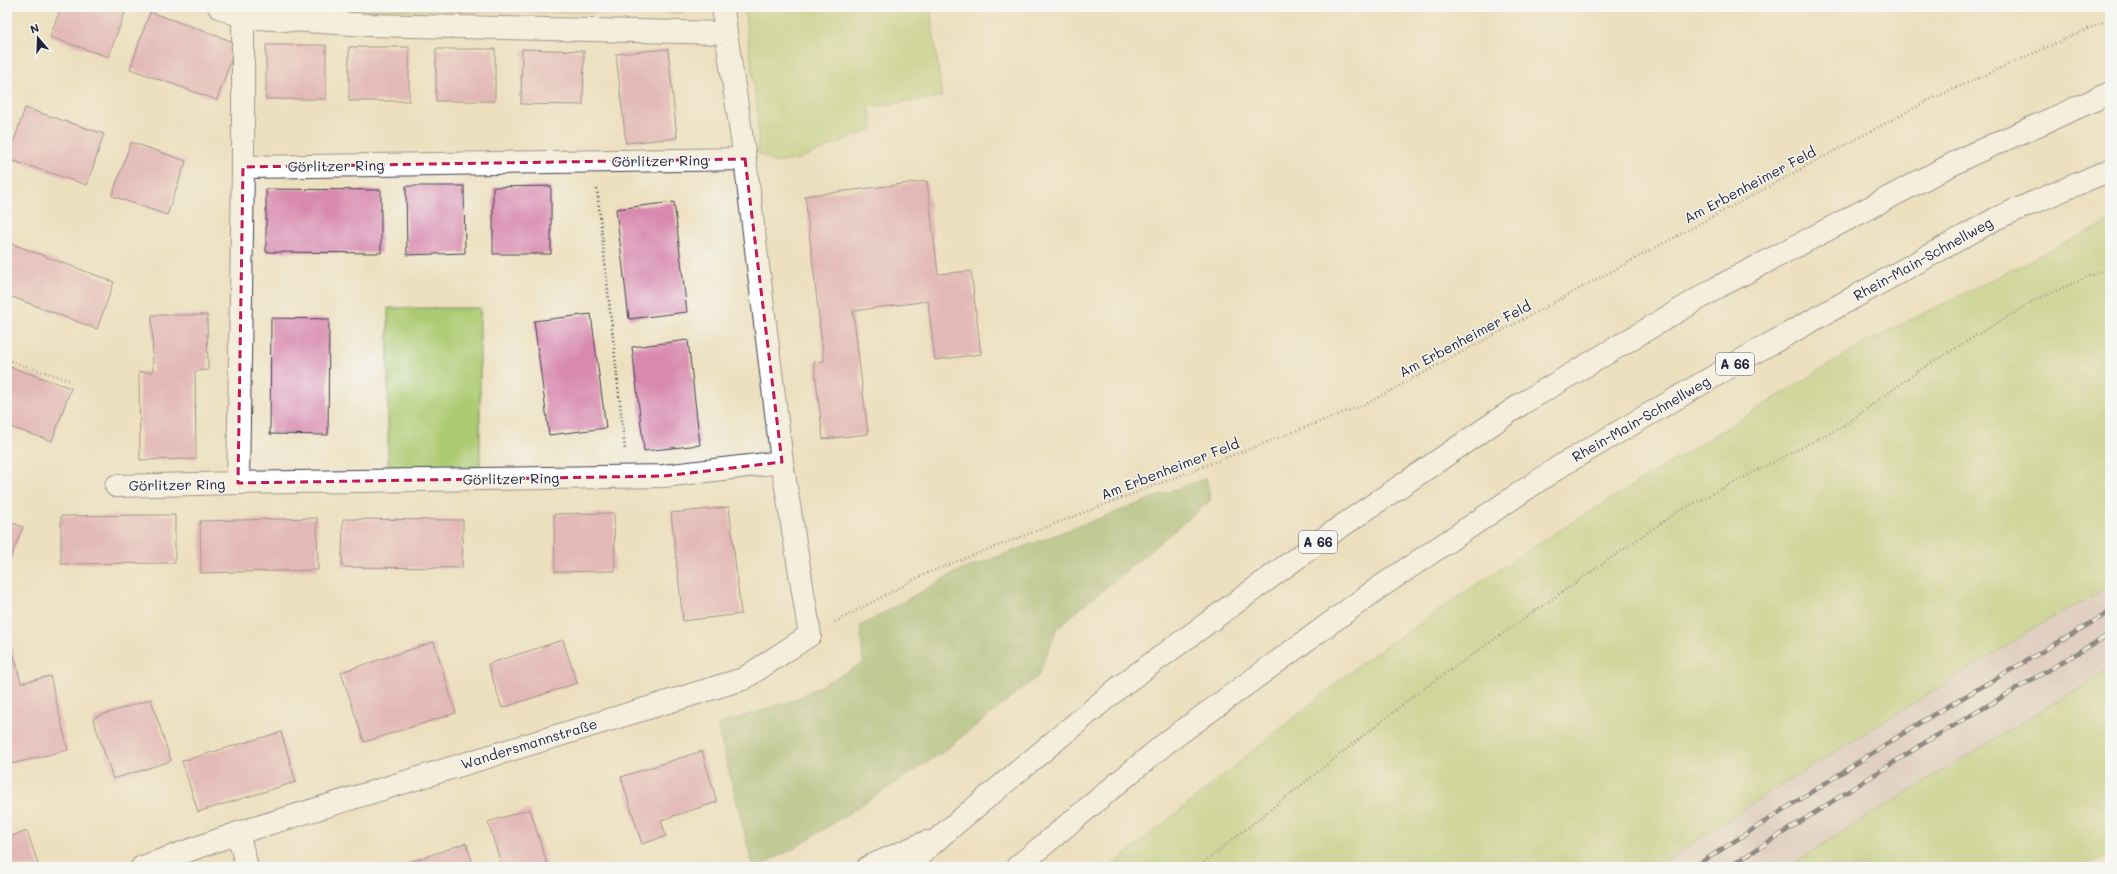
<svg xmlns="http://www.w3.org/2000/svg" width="2117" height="874" viewBox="0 0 2117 874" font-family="Mali,sans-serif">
<rect width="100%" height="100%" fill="#f6f6f2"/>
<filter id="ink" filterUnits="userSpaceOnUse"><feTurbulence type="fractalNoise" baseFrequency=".025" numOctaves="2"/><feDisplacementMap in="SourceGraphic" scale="8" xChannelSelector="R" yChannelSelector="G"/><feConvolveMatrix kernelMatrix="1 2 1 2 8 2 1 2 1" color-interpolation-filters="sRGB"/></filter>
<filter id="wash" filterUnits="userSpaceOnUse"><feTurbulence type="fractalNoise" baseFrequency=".012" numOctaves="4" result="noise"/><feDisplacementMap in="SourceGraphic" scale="16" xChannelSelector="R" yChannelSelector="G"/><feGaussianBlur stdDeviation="0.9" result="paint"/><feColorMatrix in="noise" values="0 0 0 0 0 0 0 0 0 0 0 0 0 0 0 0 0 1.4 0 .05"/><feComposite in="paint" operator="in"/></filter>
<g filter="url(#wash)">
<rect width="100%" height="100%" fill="#ede0bf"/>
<path fill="#d2bdc6" d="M2110,587V669L1832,838L1789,867H1657L1762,797L2048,620Z"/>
<path fill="#adcb72" stroke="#687656" d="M252,7H698L680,13L263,10Z
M744,7H930L942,97L869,107L873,129L797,160L775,163L758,153V117Z
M2110,221V587L2048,620L1762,797L1657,867H1110L1360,664L1526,551L1868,341Z
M388,308H480V467H388Z
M2110,669V854L2078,867H1789L1832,838Z"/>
<path fill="#8aaf64" stroke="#566850" d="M1206,478L1211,500L1057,628L1038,676L943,752L795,848L758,867H753L717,725L794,700L863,663L860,626L954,573Z"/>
<g id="blocks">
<path fill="#d889af" d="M61,7H127L108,57L50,37Z
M150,12L237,43L217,100L130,69Z
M266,45H326V99H266Z
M349,47H409V101H349Z
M436,49H495V101H436Z
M522,49L584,51L583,105L521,104Z
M668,49L677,138L626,143L616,54Z
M25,108L104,134L87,185L8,159Z
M131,142L186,161L167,215L112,196Z
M927,181L938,274L971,271L981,354L935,360L928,301L853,311L868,434L823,439L814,362L824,361L805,196Z
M406,186H464L465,253L407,255Z
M551,186V254H493V187Z
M266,189L381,190V253L266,252Z
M674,202L687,312L629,319L616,209Z
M7,242L114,282L97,329L7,295Z
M591,314L606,428L549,435L534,321Z
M152,315H207L208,370L195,371L196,459L140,460L139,372H153Z
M271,318L329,319L328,435L270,434Z
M688,340L700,445L644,451L632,347Z
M7,366L71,388L52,441L7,426Z
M729,507L741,614L683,621L671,513Z
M614,513L615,571L555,572L554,514Z
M146,515H175V563L61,564V516Z
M317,518L318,570L201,573L200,521Z
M343,519L463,520L462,568L342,567Z
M7,521L23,527L7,568Z
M563,640L577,683L502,708L488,664Z
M434,642L456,713L364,742L341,672Z
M12,648L21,683L50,676L68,750L7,765V649Z
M151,699L171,761L113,779L93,718Z
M281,732L296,782L198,812L182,761Z
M702,751L717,802L661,820L666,836L642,844L621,777Z
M530,809L548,867H502L488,822Z
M27,831L39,867H7V838Z
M466,843L474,867H405L404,864Z"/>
</g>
</g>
<g filter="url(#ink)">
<use href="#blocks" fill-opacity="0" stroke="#403e4f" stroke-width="1"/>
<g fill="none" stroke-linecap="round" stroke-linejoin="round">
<defs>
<path id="minor" d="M219,7L243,17L368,25L726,33L723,7
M745,159L243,167L238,483L664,476L782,462
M243,167V17L245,7
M116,486L238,483
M238,833L247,867
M142,867L238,833L743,679L810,635L782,462L745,159L726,33"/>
<path id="highway" d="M868,867L926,842
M907,867L942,835L1122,685L1327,536L1523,403L1720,286L1968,156L2110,93
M1017,867L1166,743L1377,589L1562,465L1759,350L1997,218L2110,170"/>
</defs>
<use href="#minor" stroke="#403e4f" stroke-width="24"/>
<use href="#highway" stroke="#403e4f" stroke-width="24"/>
<path stroke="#403e4f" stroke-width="2.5" stroke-dasharray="1 3" stroke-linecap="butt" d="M597,189L625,450
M7,360L72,381
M835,622L927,573L1366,404L1927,101L2110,19
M1198,867L1416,694L1677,512L1843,426L1921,369L2035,300L2110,267"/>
<use href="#minor" stroke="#fff" stroke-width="22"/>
<use href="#highway" stroke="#fff" stroke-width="22"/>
<defs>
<path id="rail" d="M1694,867L1921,722L2110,612
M1729,867L1929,740L2110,634"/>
</defs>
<use href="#rail" stroke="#22223b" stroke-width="4.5"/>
<use href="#rail" stroke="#f6f6f2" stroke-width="3" stroke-dasharray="9" stroke-linecap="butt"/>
</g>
</g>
<path d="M0 0H2117V874H0ZM745,159L782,462L664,476L238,483L243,167Z" fill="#ede0bf" fill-opacity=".55" fill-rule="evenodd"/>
<path fill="none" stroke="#c2185b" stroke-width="3" stroke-dasharray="8 5" stroke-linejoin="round" d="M745,159L782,462L664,476L238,483L243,167Z"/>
<g text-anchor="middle" stroke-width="3" stroke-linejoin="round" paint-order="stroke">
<g fill="#f6f6f2" stroke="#626272" stroke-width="1">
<rect x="1716" y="353" width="38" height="22" rx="3"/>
<rect x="1299" y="531" width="38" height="22" rx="3"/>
</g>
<g font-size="13" font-weight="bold" fill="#22223b">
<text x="1735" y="369">A 66</text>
<text x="1318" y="547">A 66</text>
</g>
<g font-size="14" fill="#22223b" stroke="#f6f6f2">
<text transform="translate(660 161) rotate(-1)" y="5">Görlitzer Ring</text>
<text transform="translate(336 166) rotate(-1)" y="5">Görlitzer Ring</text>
<text transform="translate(1750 185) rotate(-28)" y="5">Am Erbenheimer Feld</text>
<text transform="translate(1923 259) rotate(-29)" y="5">Rhein-Main-Schnellweg</text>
<text transform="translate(1465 339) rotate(-28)" y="5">Am Erbenheimer Feld</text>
<text transform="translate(1641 419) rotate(-30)" y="5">Rhein-Main-Schnellweg</text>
<text transform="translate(1170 469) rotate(-21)" y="5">Am Erbenheimer Feld</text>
<text transform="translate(511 479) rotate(-1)" y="5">Görlitzer Ring</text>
<text transform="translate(177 485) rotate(-1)" y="5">Görlitzer Ring</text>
<text transform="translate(529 744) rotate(-17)" y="5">Wandersmannstraße</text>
</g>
</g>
<rect width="2117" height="874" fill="none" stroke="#f6f6f2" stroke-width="24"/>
<g transform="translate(38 38) rotate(341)" stroke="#f6f6f2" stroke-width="3" paint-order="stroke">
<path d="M0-3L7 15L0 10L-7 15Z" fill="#22223b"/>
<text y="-6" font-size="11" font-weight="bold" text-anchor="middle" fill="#22223b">N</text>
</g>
</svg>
